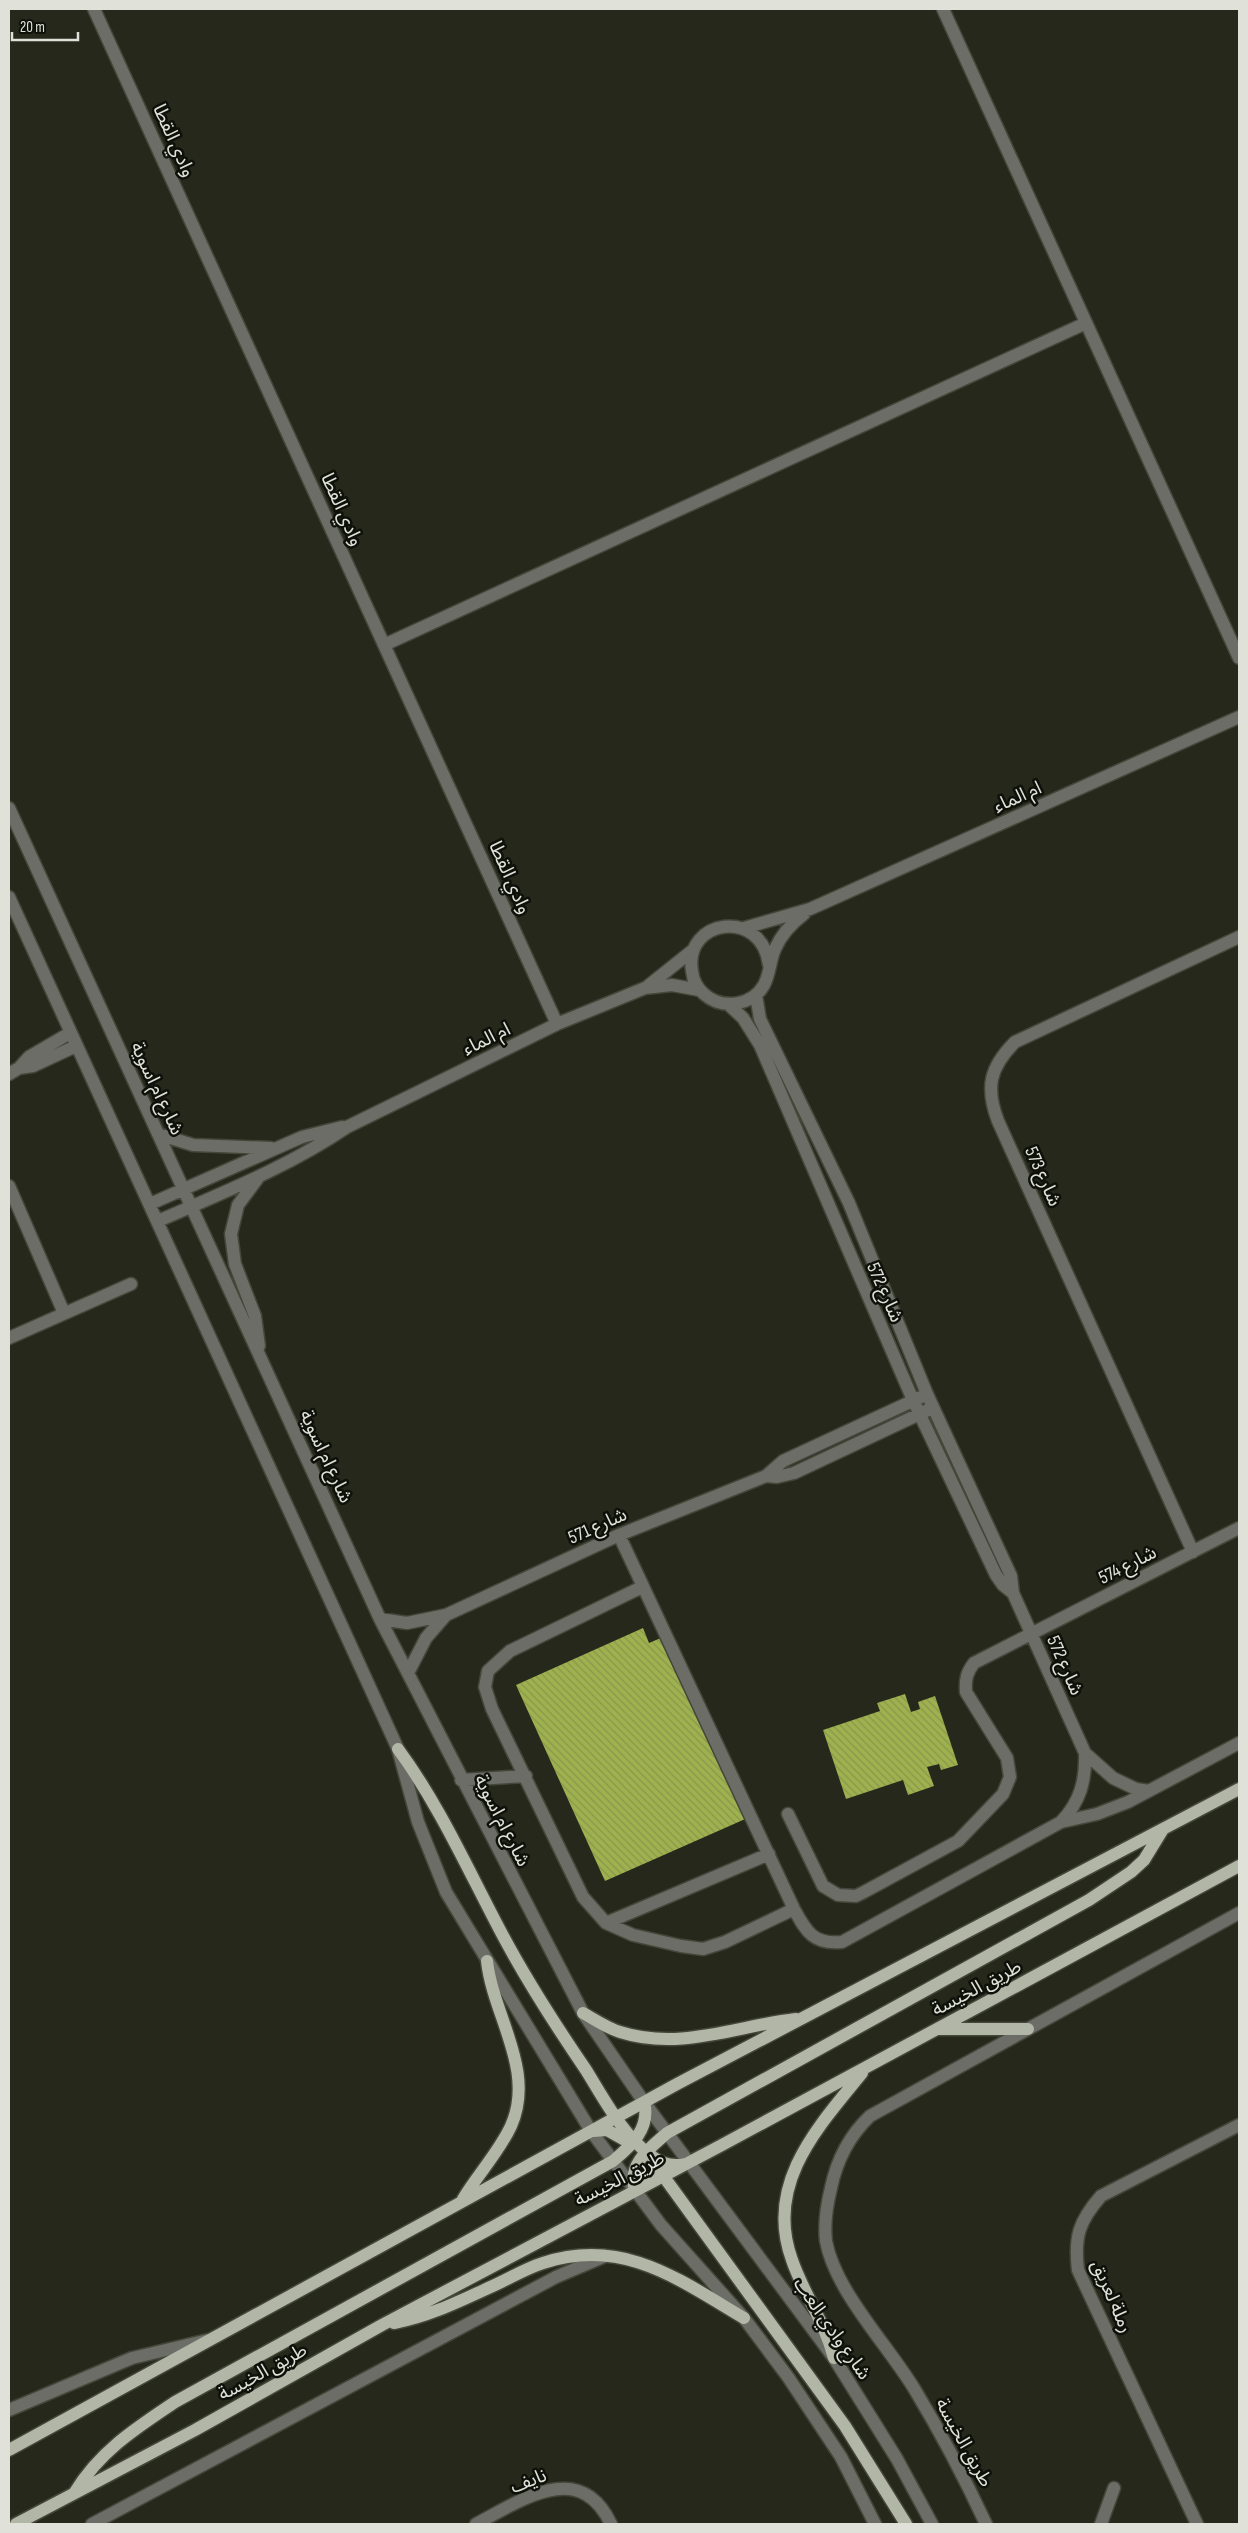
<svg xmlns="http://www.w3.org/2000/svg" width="1248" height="2533" viewBox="0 0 1248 2533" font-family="'Sofia Sans Condensed','Noto Sans Arabic',sans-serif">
<defs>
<pattern id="building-back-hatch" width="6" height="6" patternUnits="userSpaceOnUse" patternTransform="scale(1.25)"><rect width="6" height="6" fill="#9fb14f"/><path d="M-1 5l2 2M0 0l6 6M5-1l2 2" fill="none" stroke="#88964c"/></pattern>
</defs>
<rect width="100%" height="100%" fill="#25281b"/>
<path fill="url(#building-back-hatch)" d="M643,1628L649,1643L670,1634L752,1816L605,1881L516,1685Z
M905,1694L911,1712L920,1709L918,1702L935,1696L958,1765L941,1770L939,1764L927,1767L934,1786L908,1795L903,1780L846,1799L823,1730L880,1711L877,1703Z"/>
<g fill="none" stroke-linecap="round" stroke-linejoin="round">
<defs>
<path id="minor" d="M94,9L557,1024
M943,9L1239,658
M384,645L1086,323
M9,808L380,1619L583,2013L644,2102L834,2358L897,2459L932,2524
M9,897L398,1749L418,1822L446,1892L591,2131L661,2225L744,2318L788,2377L841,2457L875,2524
M744,928L810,909L1239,717
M769,965C762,907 683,919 692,971C693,980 697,988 704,994C722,1010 752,1006 764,985C770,974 770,960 775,949C781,935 792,923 804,914
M648,986L693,950
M756,995L760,1019L849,1203L927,1394L1011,1576L1013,1593L1085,1753L1113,1778L1136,1789L1149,1791
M728,1004L743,1018L760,1045L913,1400L996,1575L1003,1585L1013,1593
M19,1068L29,1057L70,1033
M9,1074L19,1068L33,1066L76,1046
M158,1134L193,1145L271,1148
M258,1178L238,1205L231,1234L235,1264L255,1316L259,1346
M9,1186L64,1313
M150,1204L302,1137L342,1127
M158,1221C222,1193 290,1166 347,1127L557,1024L645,988L672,985L699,990
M9,1338L131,1284
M766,1476L783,1461L921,1397
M619,1535L794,1909C806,1931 813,1945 842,1942L1061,1822L1097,1814L1128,1802L1239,1743
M1193,1552L998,1121C985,1087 990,1067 1015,1042L1239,937
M642,1587L510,1651L488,1671L485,1687L492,1709L583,1897L606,1923L633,1935L681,1946L703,1949L725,1942L794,1909
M380,1619L407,1623L446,1615L619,1535L766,1476L777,1477L794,1473L928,1410
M408,1673L426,1638L446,1615
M461,1780L526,1776
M788,1814L823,1886L838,1895L856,1896L864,1892L958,1841L1003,1794L1010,1777L1007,1758L966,1692C965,1679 967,1672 974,1663L1239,1528
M1061,1822C1080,1802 1086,1781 1085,1753
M606,1923L769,1854
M9,2410L132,2358L208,2340
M92,2524L556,2277L603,2257
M476,2524C520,2501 580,2458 611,2524
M986,2524C965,2479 941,2433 915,2390C888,2345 835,2291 826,2241C824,2224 827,2204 831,2188C837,2159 849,2136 870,2116L1239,1913
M1101,2524L1114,2488
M1197,2524L1078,2270C1074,2237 1079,2221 1101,2196L1239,2125"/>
<path id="major" d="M398,1749C440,1806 469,1872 502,1934C527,1981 556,2026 586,2070C604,2099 622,2134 650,2155C660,2163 673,2167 685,2164
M583,2013C594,2019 607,2028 620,2032C680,2051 736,2026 796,2019
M940,2029H1028
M593,2131L607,2130L632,2144
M659,2170L845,2426L906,2524
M635,2190C627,2164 650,2148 667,2133L1089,1900L1131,1872L1144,1860L1163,1829
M463,2199C478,2174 499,2152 511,2126C536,2070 493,2016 487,1961
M394,2323C431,2316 464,2299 497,2284C512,2277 527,2268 543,2263C623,2237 678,2279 744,2318
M834,2358C824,2320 804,2295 792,2260C764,2184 818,2127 862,2073
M9,2450L677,2084L1239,1789
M75,2492C100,2451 136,2428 175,2402L613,2161C631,2146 651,2128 644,2102
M16,2524L195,2430L382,2325L720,2146L1239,1866"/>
</defs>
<use href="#minor" stroke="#434639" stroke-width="15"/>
<use href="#major" stroke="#434639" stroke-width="15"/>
<use href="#minor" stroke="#6c6d67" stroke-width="12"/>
<use href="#major" stroke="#b2b6a7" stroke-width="12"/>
</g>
<g text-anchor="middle" stroke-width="5" stroke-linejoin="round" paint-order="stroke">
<g font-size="19" fill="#e0e2d9" stroke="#0e100a">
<text transform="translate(175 140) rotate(66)" y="7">وادي القطا</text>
<text transform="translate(343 509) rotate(66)" y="7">وادي القطا</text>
<text transform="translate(1017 796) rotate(-24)" y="7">ام الماء</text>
<text transform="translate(511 877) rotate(66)" y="7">وادي القطا</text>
<text transform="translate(486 1038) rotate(-26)" y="7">ام الماء</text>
<text transform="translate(158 1088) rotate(65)" y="7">شارع ام اسوية</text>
<text transform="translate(1044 1176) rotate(66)" y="7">شارع 573</text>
<text transform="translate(886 1292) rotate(66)" y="7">شارع 572</text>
<text transform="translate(327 1456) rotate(65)" y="7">شارع ام اسوية</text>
<text transform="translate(597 1525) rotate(-24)" y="7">شارع 571</text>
<text transform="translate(1127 1564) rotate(-27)" y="7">شارع 574</text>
<text transform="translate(1066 1665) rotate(66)" y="7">شارع 572</text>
<text transform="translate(503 1820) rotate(63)" y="7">شارع ام اسوية</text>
<text transform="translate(976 1987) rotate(-28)" y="7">طريق الخيسة</text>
<text transform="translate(619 2178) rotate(-27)" y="7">طريق الخيسة</text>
<text transform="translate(1113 2296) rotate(67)" y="7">رملة لعريق</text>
<text transform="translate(833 2328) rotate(55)" y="7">شارع وادي العب</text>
<text transform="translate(262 2371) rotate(-29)" y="7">طريق الخيسة</text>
<text transform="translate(965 2442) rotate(61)" y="7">طريق الخيسة</text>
<text transform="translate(528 2480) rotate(-21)" y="7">نايف</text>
</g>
</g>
<rect width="1248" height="2533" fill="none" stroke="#e0e2d9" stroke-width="20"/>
<path d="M12 32v8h66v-8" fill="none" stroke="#e0e2d9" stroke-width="2.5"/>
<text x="20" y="32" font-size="15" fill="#e0e2d9" stroke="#0e100a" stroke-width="4" paint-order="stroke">20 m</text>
</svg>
